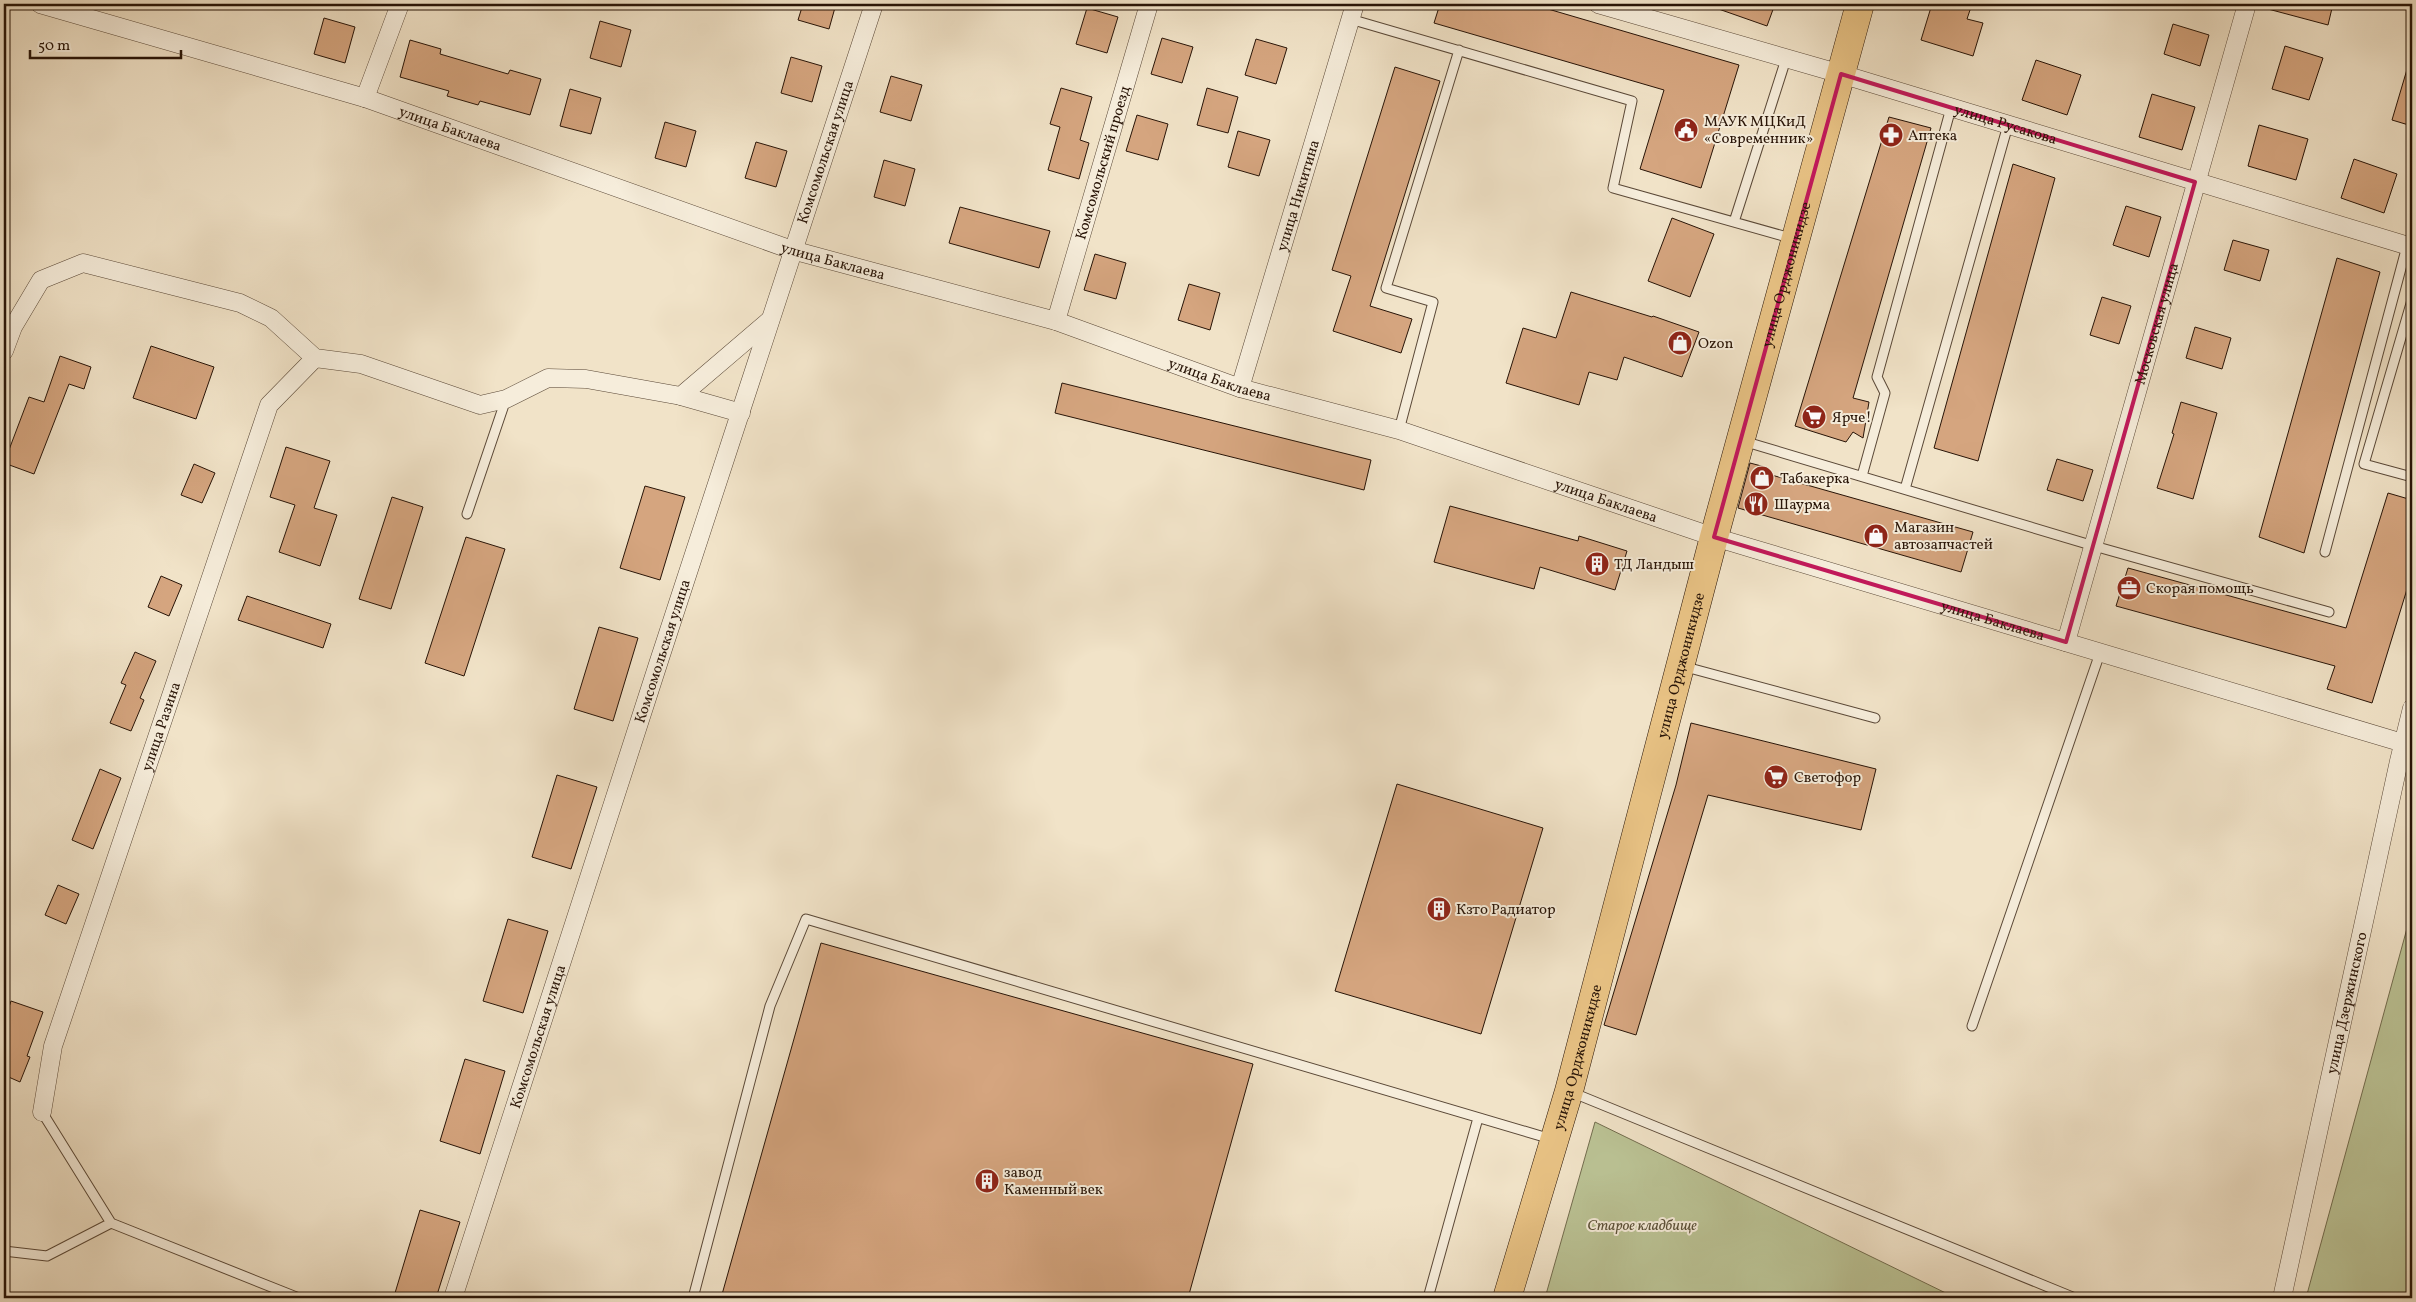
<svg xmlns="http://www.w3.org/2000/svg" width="2416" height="1302" viewBox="0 0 2416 1302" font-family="Vollkorn,serif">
<rect width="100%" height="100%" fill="#f1e3c8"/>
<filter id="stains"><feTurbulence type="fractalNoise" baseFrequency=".004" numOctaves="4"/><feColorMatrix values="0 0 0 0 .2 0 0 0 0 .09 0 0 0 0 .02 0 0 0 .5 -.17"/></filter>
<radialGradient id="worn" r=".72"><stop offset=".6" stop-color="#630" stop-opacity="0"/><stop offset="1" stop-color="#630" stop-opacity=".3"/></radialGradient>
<path fill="#bbc395" stroke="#726c4e" d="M2412,910V1298H2306Z
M1595,1122L1956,1298H1545Z"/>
<path fill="#d5a57f" stroke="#281407" d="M803,4H836L829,29L798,20Z
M1440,4H1531L1739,65L1701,188L1640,169L1664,90L1434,23Z
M1711,4H1775L1767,26L1710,6Z
M1932,4H1972L1967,19L1983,23L1973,56L1921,40Z
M2269,4H2333L2328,25L2268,9Z
M1087,8L1118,17L1107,53L1076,44Z
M324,18L355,27L345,63L314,54Z
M600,21L631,30L621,67L590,58Z
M2173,24L2209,35L2200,66L2164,54Z
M1162,38L1193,47L1182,83L1151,74Z
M1256,39L1287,48L1276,84L1245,75Z
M410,40L441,49L440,54L508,74L510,70L541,79L530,115L480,101L478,105L447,96L449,91L400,77Z
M2285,46L2323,58L2309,100L2272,89Z
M791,57L822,66L812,102L781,93Z
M2036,60L2081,75L2067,115L2022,100Z
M2408,66H2412V126L2392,120Z
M1395,67L1440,81L1370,306L1412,319L1401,353L1333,331L1351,276L1332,270Z
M891,76L922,85L911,121L880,112Z
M1061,88L1092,97L1080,140L1089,143L1079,179L1048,170L1060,127L1050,124Z
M1207,88L1238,97L1228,133L1197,125Z
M570,89L601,98L591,134L560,126Z
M2152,94L2195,107L2182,150L2139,137Z
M1137,115L1168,124L1158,160L1126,151Z
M1889,117L1931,128L1853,398L1869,402L1863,438L1853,432L1846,442L1795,426Z
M665,122L696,131L686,167L655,158Z
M2259,125L2308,139L2296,180L2248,166Z
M1238,131L1270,140L1259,176L1228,167Z
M756,142L787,151L776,187L745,178Z
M2354,159L2397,174L2384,213L2341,198Z
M884,160L915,169L905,206L874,197Z
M2013,164L2055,178L1978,461L1934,448Z
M2126,206L2161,217L2149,257L2113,245Z
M960,207L1050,231L1039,268L949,243Z
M1672,218L1714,234L1690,297L1648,281Z
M2233,240L2269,250L2260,281L2224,270Z
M1095,254L1126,263L1116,299L1084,290Z
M2337,258L2380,272L2304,553L2259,537Z
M1189,284L1220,293L1210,330L1178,320Z
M1571,292L1652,317L1653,316L1699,332L1682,377L1624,357L1617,380L1589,372L1579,405L1506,383L1523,328L1556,338Z
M2102,297L2131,306L2119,344L2090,335Z
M2195,327L2231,338L2222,369L2186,358Z
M151,346L214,367L196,419L133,398Z
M60,356L91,367L84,389L69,384L34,474L4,463L29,397L44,402Z
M1062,383L1371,460L1364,490L1055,413Z
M2181,402L2217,413L2193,499L2157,488L2174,434L2172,433Z
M286,447L330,461L314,508L337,515L320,566L279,552L295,505L270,497Z
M2057,459L2093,470L2083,501L2047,490Z
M1750,463L1769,468L1768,474L1973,532L1961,572L1738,508Z
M194,464L215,473L202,503L181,495Z
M645,486L685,497L660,580L620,568Z
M2388,493L2412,500V573L2372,703L2327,689L2335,666L2116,606L2128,568L2346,628Z
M392,497L423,507L391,609L359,599Z
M1450,506L1578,541L1579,536L1627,551L1615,590L1540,567L1534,589L1434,562Z
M466,537L505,549L464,676L425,663Z
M161,576L182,585L169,616L148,607Z
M247,596L331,624L323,648L238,620Z
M599,627L638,638L613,721L574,709Z
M135,652L156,661L140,698L144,700L131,731L110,723L126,685L121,683Z
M1691,723L1876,769L1861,830L1708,795L1636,1035L1604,1025L1676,785Z
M100,769L121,778L93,849L72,840Z
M557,775L597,787L571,869L532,857Z
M1397,784L1543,828L1481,1034L1335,991Z
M58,885L79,894L66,924L45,915Z
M508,919L548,931L523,1013L483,1001Z
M821,943L1253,1064L1188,1298H721Z
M11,1001L43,1012L27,1056L30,1057L20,1082L4,1075V1022Z
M465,1059L505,1071L480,1154L440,1141Z
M420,1210L460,1222L436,1298H414L395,1293Z"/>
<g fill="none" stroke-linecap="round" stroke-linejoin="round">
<defs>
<path id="lane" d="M1350,19L1632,101L1613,188L1794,239
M1734,222L1786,59
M2412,300L2364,464L2412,477
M1399,430L1433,302L1386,288L1459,50
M1743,441L2094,546L2329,612
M1862,476L1885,393L1877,377L1951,108
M1905,489L2008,125
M467,514L506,399
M2325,552L2407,246
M1682,666L1875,718
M1972,1026L2100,653
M1571,1092L2075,1298
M42,1112L111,1223L299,1298
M4,1251L47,1256L111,1223
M693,1298L770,1006L806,919L1551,1139
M1428,1298L1478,1118"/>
<g id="street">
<path id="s1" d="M40,4L365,98L792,250L1056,321L1240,388L1399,430L1714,537L2403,743"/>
<path id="s2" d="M1598,4L1841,74L2412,247"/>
<path d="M365,98L400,4"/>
<path id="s3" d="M1056,321L1149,4"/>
<path d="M4,351L13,327L41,280L83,263L240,303L271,318L315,358L361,364L480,405L506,399L548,378L586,379L681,396L770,320"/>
<path id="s4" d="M1240,388L1355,4"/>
<path d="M681,396L741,413"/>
<path id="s5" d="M2066,642L2247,4"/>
<path id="s6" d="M42,1112L53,1046L269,405L315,358"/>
<path id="s7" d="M453,1298C593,867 731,434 874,4"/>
<path id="s8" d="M2282,1298L2399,761L2412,708"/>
</g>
<g id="primary">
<path id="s9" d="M1507,1298L1569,1091L1714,537L1860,4"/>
</g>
</defs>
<use href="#lane" stroke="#5a4837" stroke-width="11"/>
<use href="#street" stroke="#5a4837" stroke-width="19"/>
<use href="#primary" stroke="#281407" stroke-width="29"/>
<use href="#lane" stroke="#f6eddb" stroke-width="9"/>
<use href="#street" stroke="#f6eddb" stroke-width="18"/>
<use href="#primary" stroke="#e8c284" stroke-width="28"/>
</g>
<path fill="none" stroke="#c2185b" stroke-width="4" stroke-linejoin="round" d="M1841,74L2195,182L2066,642L1714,537Z"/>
<defs>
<symbol id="civic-disc" viewBox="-11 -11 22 22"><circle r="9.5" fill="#8f2418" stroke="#f6eddb"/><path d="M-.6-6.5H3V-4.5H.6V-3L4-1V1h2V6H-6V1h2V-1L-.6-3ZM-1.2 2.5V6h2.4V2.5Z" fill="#fff"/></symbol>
<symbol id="pharmacy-disc" viewBox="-11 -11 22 22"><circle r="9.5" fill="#8f2418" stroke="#f6eddb"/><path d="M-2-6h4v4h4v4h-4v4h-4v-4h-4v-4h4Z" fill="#fff"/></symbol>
<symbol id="shop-disc" viewBox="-11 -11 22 22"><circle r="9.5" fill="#8f2418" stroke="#f6eddb"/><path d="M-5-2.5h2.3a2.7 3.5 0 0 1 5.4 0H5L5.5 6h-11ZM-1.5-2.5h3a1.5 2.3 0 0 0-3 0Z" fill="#fff"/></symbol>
<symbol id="supermarket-disc" viewBox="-11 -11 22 22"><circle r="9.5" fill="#8f2418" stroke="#f6eddb"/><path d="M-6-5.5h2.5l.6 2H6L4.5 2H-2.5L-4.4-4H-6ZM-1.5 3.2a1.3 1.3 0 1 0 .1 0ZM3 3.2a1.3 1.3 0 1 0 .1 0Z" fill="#fff"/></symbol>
<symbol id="restaurant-disc" viewBox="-11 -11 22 22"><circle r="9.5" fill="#8f2418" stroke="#f6eddb"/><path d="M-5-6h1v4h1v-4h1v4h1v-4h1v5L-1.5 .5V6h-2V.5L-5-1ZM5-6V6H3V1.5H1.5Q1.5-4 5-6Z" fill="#fff"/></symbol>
<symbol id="building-disc" viewBox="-11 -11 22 22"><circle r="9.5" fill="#8f2418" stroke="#f6eddb"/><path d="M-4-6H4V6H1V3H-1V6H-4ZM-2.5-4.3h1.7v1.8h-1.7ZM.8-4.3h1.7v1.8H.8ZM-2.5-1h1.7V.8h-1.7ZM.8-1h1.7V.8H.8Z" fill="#fff"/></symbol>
<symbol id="office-disc" viewBox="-11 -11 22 22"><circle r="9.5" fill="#8f2418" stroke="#f6eddb"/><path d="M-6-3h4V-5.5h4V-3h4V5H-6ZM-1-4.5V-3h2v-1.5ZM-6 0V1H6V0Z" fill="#fff"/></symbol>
</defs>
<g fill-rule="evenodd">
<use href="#civic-disc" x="1672" y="116" width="28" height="28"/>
<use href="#pharmacy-disc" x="1877" y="121" width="28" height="28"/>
<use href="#shop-disc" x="1666" y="329" width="28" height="28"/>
<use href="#supermarket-disc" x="1800" y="403" width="28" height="28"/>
<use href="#shop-disc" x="1748" y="464" width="28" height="28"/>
<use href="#restaurant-disc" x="1742" y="490" width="28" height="28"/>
<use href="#shop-disc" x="1862" y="522" width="28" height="28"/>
<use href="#building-disc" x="1583" y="550" width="28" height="28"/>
<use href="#office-disc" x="2115" y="574" width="28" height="28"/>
<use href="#supermarket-disc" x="1762" y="763" width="28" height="28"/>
<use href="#building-disc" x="1425" y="895" width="28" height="28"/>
<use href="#building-disc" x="973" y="1167" width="28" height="28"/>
</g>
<g text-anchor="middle" stroke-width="4" stroke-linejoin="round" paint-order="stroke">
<g font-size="15" fill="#281407" stroke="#f6eddb" text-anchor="start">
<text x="1704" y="126">МАУК МЦКиД<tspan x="1704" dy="17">«Современник»</tspan></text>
<text x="1908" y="140">Аптека</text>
<text x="1698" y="348">Ozon</text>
<text x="1832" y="422">Ярче!</text>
<text x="1780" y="483">Табакерка</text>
<text x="1774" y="509">Шаурма</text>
<text x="1894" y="532">Магазин<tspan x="1894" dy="17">автозапчастей</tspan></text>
<text x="1614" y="569">ТД Ландыш</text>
<text x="2146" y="593">Скорая помощь</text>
<text x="1794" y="782">Светофор</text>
<text x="1456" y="914">Кзто Радиатор</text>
<text x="1004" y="1177">завод<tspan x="1004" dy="17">Каменный век</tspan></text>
</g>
<g font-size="15" fill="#281407" stroke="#f6eddb">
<text dy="5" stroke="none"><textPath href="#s2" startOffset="425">улица Русакова</textPath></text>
<text dy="5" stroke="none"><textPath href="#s1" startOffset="429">улица Баклаева</textPath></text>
<text dy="5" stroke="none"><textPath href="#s7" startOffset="1205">Комсомольская улица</textPath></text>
<text dy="5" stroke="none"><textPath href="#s3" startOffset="165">Комсомольский проезд</textPath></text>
<text dy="5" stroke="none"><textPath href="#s4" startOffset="201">улица Никитина</textPath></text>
<text dy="5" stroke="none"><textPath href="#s1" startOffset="834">улица Баклаева</textPath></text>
<text dy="5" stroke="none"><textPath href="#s9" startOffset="1061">улица Орджоникидзе</textPath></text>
<text dy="5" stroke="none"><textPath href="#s5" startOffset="331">Московская улица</textPath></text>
<text dy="5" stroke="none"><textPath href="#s1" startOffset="1239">улица Баклаева</textPath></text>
<text dy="5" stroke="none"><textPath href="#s1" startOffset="1644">улица Баклаева</textPath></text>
<text dy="5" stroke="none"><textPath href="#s1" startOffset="2049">улица Баклаева</textPath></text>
<text dy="5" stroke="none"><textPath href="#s7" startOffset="680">Комсомольская улица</textPath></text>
<text dy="5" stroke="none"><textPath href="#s9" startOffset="656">улица Орджоникидзе</textPath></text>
<text dy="5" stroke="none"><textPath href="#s6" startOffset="404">улица Разина</textPath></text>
<text dy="5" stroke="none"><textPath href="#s8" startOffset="302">улица Дзержинского</textPath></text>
<text dy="5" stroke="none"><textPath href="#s7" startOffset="275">Комсомольская улица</textPath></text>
<text dy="5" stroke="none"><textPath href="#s9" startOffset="251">улица Орджоникидзе</textPath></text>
</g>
<g font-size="15" font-style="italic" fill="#5b5139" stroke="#f6eddb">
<text x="1642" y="1230">Старое кладбище</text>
</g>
</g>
<rect width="2416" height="1302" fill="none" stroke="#f1e3c8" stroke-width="20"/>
<rect x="5" y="5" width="2406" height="1292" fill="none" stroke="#281407" stroke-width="2.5"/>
<rect x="10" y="10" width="2396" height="1282" fill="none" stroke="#281407"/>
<path d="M30 50v8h151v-8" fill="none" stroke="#281407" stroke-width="2.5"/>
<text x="38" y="50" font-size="15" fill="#281407" stroke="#f6eddb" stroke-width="4" paint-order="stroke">50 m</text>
<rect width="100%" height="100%" filter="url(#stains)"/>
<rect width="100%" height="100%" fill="url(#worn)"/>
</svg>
